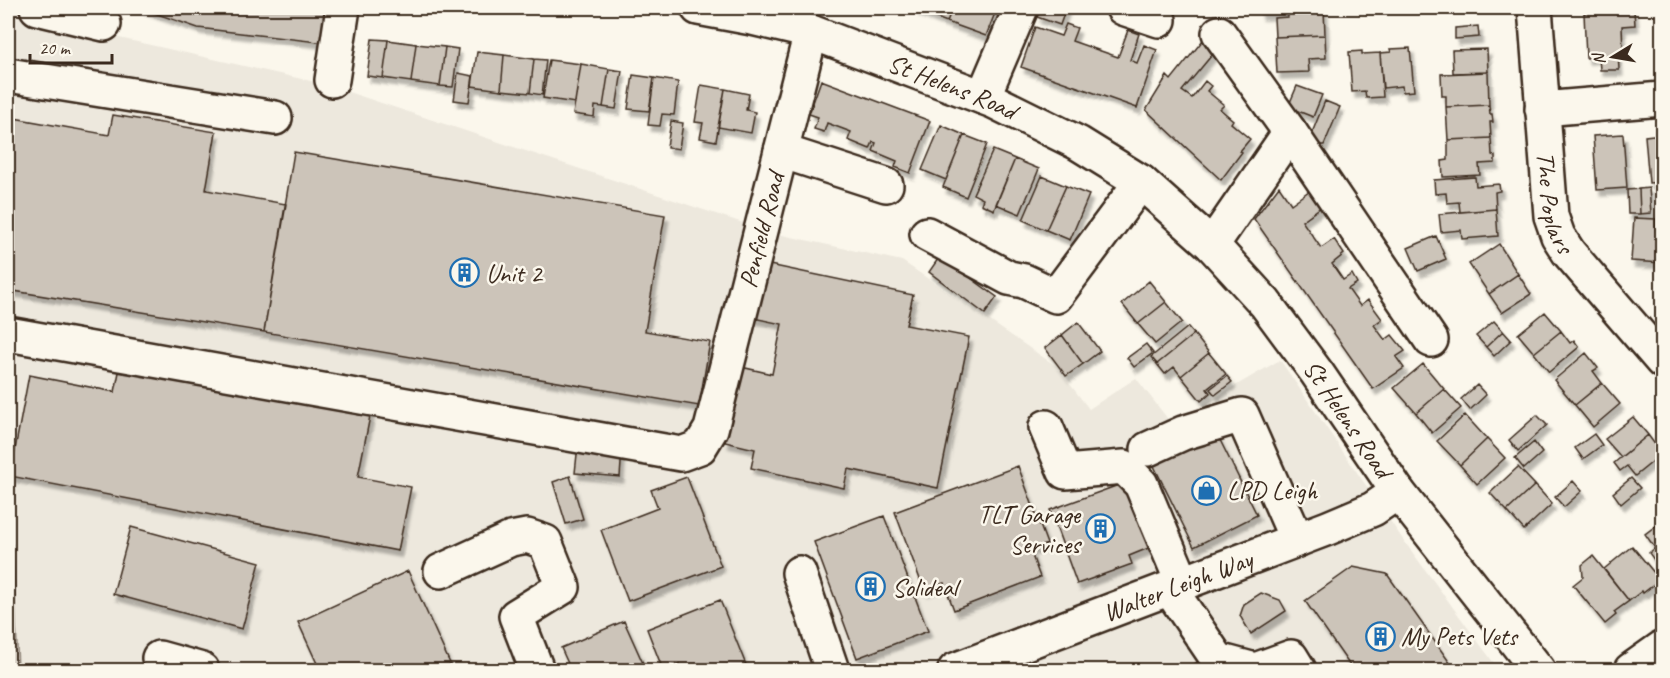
<svg xmlns="http://www.w3.org/2000/svg" width="1670" height="678" viewBox="0 0 1670 678" font-family="Caveat,sans-serif">
<defs>
<filter id="shadow"><feDropShadow dx="3.5" dy="6" stdDeviation="1.5" flood-color="#0004"/></filter>
</defs>
<rect width="100%" height="100%" fill="#fbf7ec"/>
<filter id="ink" filterUnits="userSpaceOnUse"><feTurbulence type="fractalNoise" baseFrequency=".0167" numOctaves="2"/><feDisplacementMap in="SourceGraphic" scale="12" xChannelSelector="R" yChannelSelector="G"/><feConvolveMatrix kernelMatrix="1 2 1 2 8 2 1 2 1" color-interpolation-filters="sRGB"/></filter>
<g filter="url(#ink)">
<path fill="#ede8dd" d="M8,13L324,84L773,233L902,261L1056,366L1089,409L1136,378L1171,423L1280,360L1404,541L1499,670H18L13,549L8,530Z"/>
<path fill="#dfd9ce" stroke="#8d8276" stroke-width="1.5" d="M8,530L13,549L18,670H8Z"/>
<path fill="#ccc4b9" stroke="#3b2a1e" stroke-width="1.5" filter="url(#shadow)" d="M140,8H331L326,43L198,28Z
M917,8H952L947,22L916,10Z
M952,8H997L986,36L947,22Z
M1040,8H1066L1060,25L1037,17Z
M1259,8H1284V13L1260,14Z
M1584,8H1620V11L1584,13Z
M1324,9L1325,35L1275,37L1274,18L1288,17V11Z
M1634,10L1635,25L1622,26L1623,52H1618L1619,70H1600L1599,57L1586,58L1584,13Z
M1066,24L1077,28L1072,41L1118,57L1128,30L1139,34L1130,60L1137,63L1144,45L1157,50L1137,108L1021,67L1035,27L1061,36Z
M1478,26L1479,37L1455,39V28Z
M1325,35L1326,58L1308,59L1309,72L1277,73L1275,37Z
M372,39L388,40L383,78L367,76Z
M388,40L416,44L411,82L383,78Z
M1203,40L1216,50L1182,91L1192,98L1205,81L1211,86L1207,91L1224,105L1220,109L1233,120L1231,123L1250,139L1240,151L1242,152L1221,180L1146,110L1167,76L1171,80Z
M416,44L445,47L440,86L411,82Z
M445,47L458,49L453,87L440,86Z
M1410,48L1414,91L1403,92L1402,86L1383,88L1380,53L1391,52L1390,49Z
M1487,49L1488,72L1453,73L1452,50Z
M1362,51V54L1380,53L1383,97L1366,98L1365,91L1352,92L1349,52Z
M477,52L504,55L501,90L472,86Z
M504,55L534,59L530,93L501,90Z
M534,59L546,60L542,95L530,93Z
M549,60L581,64L575,103L543,98Z
M581,64L609,69L603,107L595,106L594,117L573,114Z
M609,69L622,71L616,109L603,107Z
M1488,72L1489,105L1446,107V96H1442L1441,74Z
M458,73L473,76L469,102L454,100Z
M633,75L654,78L649,111L628,109Z
M654,78L678,82L674,115L662,114L660,126L648,125Z
M821,80L930,121L910,173L895,167L897,161L873,151L876,143L873,142L870,149L848,140L851,132L827,123L824,132L814,129L818,117L809,114Z
M701,85L725,89L716,141L700,138L703,123L695,122Z
M1297,86L1322,95L1313,117L1288,107Z
M725,89L749,94L746,110L755,112L751,133L718,127Z
M1325,101L1340,107L1324,145H1307Z
M1489,105L1490,114H1492L1493,122H1490L1491,138L1448,140L1446,107Z
M113,115L216,132L206,190L286,204L264,332L8,290V117L109,135Z
M671,121L683,123L679,149L667,147Z
M941,125L964,135L946,180L922,170Z
M1623,134L1627,188L1597,190L1593,136Z
M1662,134V182L1649,183L1645,136Z
M964,135L987,144L966,197L943,187Z
M1491,138L1492,155L1495,156V163L1479,164L1480,175L1443,177L1442,161L1448,160V140Z
M993,150L1015,159L994,210L981,204L983,199L973,194Z
M294,152L665,215L645,331L710,342L699,406L264,332Z
M1015,159L1039,169L1020,214L996,204Z
M1042,176L1066,186L1046,230L1023,220Z
M1475,177L1476,186L1499,184L1500,191L1495,192L1496,209L1460,212L1459,202L1447,203L1446,193L1435,194L1434,180Z
M1066,186L1089,195L1070,240L1046,230Z
M1279,186L1291,204L1313,188L1325,204L1302,221L1321,248L1334,239L1344,254L1332,264L1343,280L1352,274L1357,283L1348,289L1360,306L1368,300L1382,319L1374,325L1385,340L1392,335L1405,351L1396,357L1404,368L1373,389L1254,219Z
M1649,188L1651,213L1640,214L1639,189Z
M1639,189L1640,214H1628L1627,190Z
M1496,209L1498,236L1462,239L1461,230L1441,232L1439,214Z
M1634,218L1656,219V231H1662V263L1631,261Z
M1436,236L1446,259L1418,271L1408,248Z
M1499,244L1518,274L1489,294L1469,264Z
M940,256L997,297L985,314L929,272Z
M765,264L913,295L906,325L969,337L938,488L848,469L844,488L751,468L755,449L725,442L741,367L772,374L782,324L753,318Z
M1518,274L1531,294L1502,313L1489,294Z
M1149,281L1166,302L1138,324L1122,304Z
M1166,302L1182,322L1155,344L1138,324Z
M1545,312L1561,331L1534,353L1518,334Z
M1494,321L1503,331L1486,347L1476,336Z
M1078,322L1100,351L1083,364L1062,335Z
M1188,327L1194,334L1157,364L1151,357Z
M1503,331L1511,340L1494,356L1486,347Z
M1561,331L1570,343L1574,340L1579,347L1549,372L1534,353Z
M1194,334L1209,353L1181,376L1174,367L1165,374L1157,364Z
M1062,335L1083,364L1066,376L1045,348Z
M1146,344L1153,353L1134,367L1127,358Z
M1209,353L1226,374L1207,389L1210,393L1201,401L1181,376Z
M1586,353L1598,368L1593,371L1602,383L1575,405L1554,380Z
M121,362L371,411L358,477L411,487L398,551L10,476L29,375L115,392Z
M1423,364L1444,389L1416,413L1394,388Z
M1227,376L1232,382L1215,395L1210,389Z
M1602,383L1620,404L1593,427L1575,405Z
M1477,385L1486,395L1470,410L1461,399Z
M1444,389L1461,408L1432,433L1416,413Z
M1465,415L1487,439L1460,465L1437,441Z
M1537,415L1547,425L1518,451L1509,440Z
M1633,417L1648,435L1621,457L1605,439Z
M1217,434L1257,515L1194,547L1154,466Z
M1594,434L1602,445L1583,459L1575,448Z
M1648,435L1662,454L1635,476L1627,466L1620,471L1614,463Z
M1487,439L1505,458L1477,484L1460,465Z
M1534,442L1542,453L1524,469L1515,458Z
M578,445L622,449L620,477L575,473Z
M1018,466L1047,544L1030,550L1040,577L954,610L944,583L924,590L895,512Z
M1518,467L1535,485L1507,511L1490,493Z
M570,476L583,519L566,524L553,482Z
M687,477L721,566L628,601L601,530L658,508L651,490Z
M1631,478L1640,488L1621,504L1613,493Z
M1573,481L1582,491L1564,507L1555,497Z
M1127,482L1151,547L1129,556L1132,564L1077,584L1050,510Z
M1535,485L1552,504L1524,530L1507,511Z
M884,516L928,631L857,658L814,542Z
M1662,521V558L1645,534Z
M131,527L260,562L242,629L113,594Z
M1632,546L1660,580L1643,593L1642,591L1629,601L1604,569Z
M1655,548L1662,558V571L1649,553Z
M1593,556L1629,601L1614,612L1616,615L1605,624L1573,585L1583,577L1582,565Z
M1353,567L1387,574L1455,670H1353L1305,601Z
M408,571L453,670H320L298,622Z
M1261,593L1280,600L1286,611L1251,634L1240,616L1244,604Z
M720,600L748,670H681L679,664L663,670L647,629Z
M624,621L646,670H571L561,648Z
M1198,662L1203,670H1183Z"/>
<g fill="none" stroke-linecap="round" stroke-linejoin="round">
<defs>
<g id="minor">
<path d="M37,8L104,24"/>
<path d="M1123,8L1159,20"/>
<path id="s1" d="M1535,8L1551,216L1558,236L1569,253L1662,361"/>
<path d="M1219,33L1290,132L1431,340"/>
<path d="M8,75L275,118"/>
<path d="M332,80L343,8"/>
<path d="M983,97L1021,8"/>
<path d="M1542,109L1662,99"/>
<path d="M781,151L886,185"/>
<path d="M927,234L1009,278L1024,281L1056,296L1141,182"/>
<path d="M1212,245L1290,132"/>
<path id="s2" d="M8,334L681,454L700,447L711,429L811,32"/>
<path d="M1046,427L1065,472L1124,467L1141,484L1183,584"/>
<path d="M1148,449L1183,433L1242,415L1297,540"/>
<path d="M441,571L511,539L527,536L545,542L563,587L516,616L537,670"/>
<path d="M799,573L832,670"/>
<path d="M1170,589L1218,660L1255,670L1291,657L1299,670"/>
<path d="M159,658L202,670"/>
<path id="s3" d="M955,670L1328,528L1373,509L1398,492"/>
<path d="M1631,670L1662,648"/>
</g>
<g id="major">
<path id="s4" d="M698,8L752,18L811,32L993,101L1078,143L1141,182L1212,245L1265,303L1317,373L1398,492L1538,670"/>
</g>
</defs>
<use href="#minor" stroke="#3b2a1e" stroke-width="38"/>
<use href="#major" stroke="#3b2a1e" stroke-width="38"/>
<use href="#minor" stroke="#fbf7ec" stroke-width="33"/>
<use href="#major" stroke="#fbf7ec" stroke-width="33"/>
</g>
</g>
<defs>
<symbol id="building-ring" viewBox="-11 -11 22 22"><circle r="9.5" fill="#fbf7ec" stroke="#1f6fb2" stroke-width="1.5"/><path d="M-4-6H4V6H1V3H-1V6H-4ZM-2.5-4.3h1.7v1.8h-1.7ZM.8-4.3h1.7v1.8H.8ZM-2.5-1h1.7V.8h-1.7ZM.8-1h1.7V.8H.8Z" fill="#1f6fb2"/></symbol>
<symbol id="shop-ring" viewBox="-11 -11 22 22"><circle r="9.5" fill="#fbf7ec" stroke="#1f6fb2" stroke-width="1.5"/><path d="M-5-2.5h2.3a2.7 3.5 0 0 1 5.4 0H5L5.5 6h-11ZM-1.5-2.5h3a1.5 2.3 0 0 0-3 0Z" fill="#1f6fb2"/></symbol>
</defs>
<g fill-rule="evenodd">
<use href="#building-ring" x="448" y="256" width="33" height="33"/>
<use href="#shop-ring" x="1190" y="474" width="33" height="33"/>
<use href="#building-ring" x="1084" y="512" width="33" height="33"/>
<use href="#building-ring" x="854" y="570" width="33" height="33"/>
<use href="#building-ring" x="1364" y="620" width="33" height="33"/>
</g>
<g text-anchor="middle" stroke-width="5" stroke-linejoin="round" paint-order="stroke">
<g font-size="26" fill="#3b2a1e" stroke="#fbf7ec">
<text dy="9" stroke="none"><textPath href="#s4" startOffset="267">St Helens Road</textPath></text>
<text dy="9" stroke="none"><textPath href="#s1" startOffset="196">The Poplars</textPath></text>
<text dy="9" stroke="none"><textPath href="#s2" startOffset="930">Penfield Road</textPath></text>
<text dy="9" stroke="none"><textPath href="#s4" startOffset="795">St Helens Road</textPath></text>
<text dy="9" stroke="none"><textPath href="#s3" startOffset="238">Walter Leigh Way</textPath></text>
</g>
<g font-size="26" fill="#3b2a1e" stroke="#fbf7ec" text-anchor="start">
<text x="486" y="282">Unit 2</text>
<text x="1227" y="499">LPD Leigh</text>
<text x="1080" y="523" text-anchor="end">TLT Garage<tspan x="1080" dy="30">Services</tspan></text>
<text x="892" y="596">Solideal</text>
<text x="1401" y="645">My Pets Vets</text>
</g>
</g>
<rect width="1670" height="678" fill="none" stroke="#fbf7ec" stroke-width="30"/>
<rect x="15" y="15" width="1640" height="648" fill="none" stroke="#3b2a1e" stroke-width="2" filter="url(#ink)"/>
<g transform="translate(1613 57) rotate(259)" stroke="#fbf7ec" stroke-width="4.5" paint-order="stroke">
<path d="M0-4.5L10 22L0 15L-10 22Z" fill="#3b2a1e"/>
<text y="-9" font-size="16" font-weight="bold" text-anchor="middle" fill="#3b2a1e">N</text>
</g>
<path d="M30 54v9h82v-9" fill="none" stroke="#3b2a1e" stroke-width="3"/>
<text x="39" y="54" font-size="18" fill="#3b2a1e" stroke="#fbf7ec" stroke-width="4.5" paint-order="stroke">20 m</text>
</svg>
